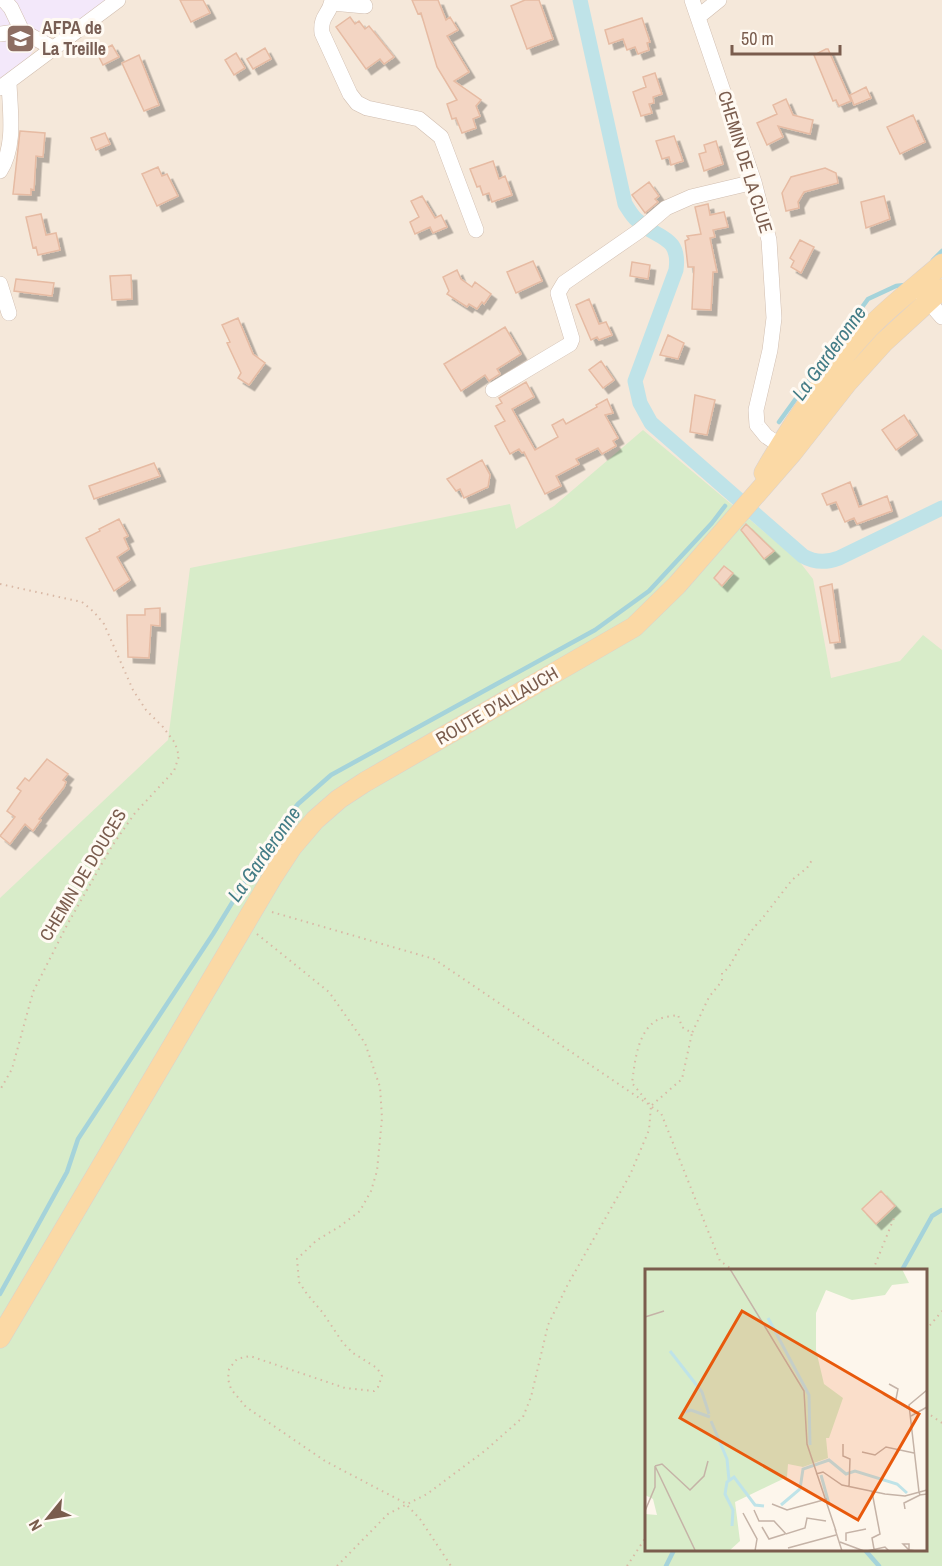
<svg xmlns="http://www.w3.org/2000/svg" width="942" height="1566" viewBox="0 0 942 1566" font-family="'Archivo Narrow',sans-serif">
<defs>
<filter id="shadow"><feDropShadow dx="5.5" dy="5.5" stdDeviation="0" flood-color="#0004"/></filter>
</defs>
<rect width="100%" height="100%" fill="#fdf6ec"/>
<path fill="#f5e8da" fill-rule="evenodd" d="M0,0H942V1566H0ZM646,1270H926V1550H646Z"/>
<path fill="#f3e8fa" d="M0,0H111L59,36H43L25,63L0,81Z"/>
<path fill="#d8ecc9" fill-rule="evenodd" d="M643,430L799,561L813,579L831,678L900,661L923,635L942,650V1566H0V898L168,740L190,568L510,504L516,529L554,506ZM646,1270H926V1550H646Z"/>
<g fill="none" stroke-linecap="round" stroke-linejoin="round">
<path stroke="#a5d3da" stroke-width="4.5" d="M933,260L942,251
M779,422L868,299L896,286L905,285
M902,1270L932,1216L942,1210
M0,1294L67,1172L78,1139L213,934L273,836L298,804L331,775L595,630L649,591L712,523L725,506
M865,1550L879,1566
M666,1566L674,1550"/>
<path stroke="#bfe3e8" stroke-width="15" d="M580,0L625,204C629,210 632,216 637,220C655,239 681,234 676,270L635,381L640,403L651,423L803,556C815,563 826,563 839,558L942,508"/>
</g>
<path fill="#f3d5c3" stroke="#e6bba3" stroke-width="1.5" filter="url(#shadow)" d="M180,0H203L210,13L191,22Z
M412,0H438L446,20L450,17L458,30L447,36L469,72L454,81L481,100L476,106L480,116L473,119L476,128L462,133L456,118L452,119L447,104L457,100L437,67L421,13L418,14Z
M525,0H539L553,39L527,49L511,6Z
M350,17L355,24L359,21L365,29L369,26L394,57L384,64L380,59L366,69L336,27Z
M642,18L650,42L647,43L649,50L638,54L635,47L627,50L623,39L609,44L605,30Z
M112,45L119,57L103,65L97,53Z
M265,48L271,59L253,69L247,59Z
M826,49H828L851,101L839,106L836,100L833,101L814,55Z
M236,53L245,68L234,75L225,60Z
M139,55L159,105L144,111L122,63Z
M655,73L662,94L653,97L654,103L649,104L652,113L641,116L633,92L646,87L643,77Z
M866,87L871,98L854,105L850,95Z
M786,99L793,115L813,120L810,134L778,126L783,137L767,145L757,123L777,114L773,105Z
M913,115L925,142L900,154L887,127Z
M20,131L45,133L43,157L36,156L34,190L31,189V195L13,194Z
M105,133L110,144L96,150L91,138Z
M674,136L683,161L671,165L669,157L662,159L656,141Z
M716,141L723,164L704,171L699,154L706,152L704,145Z
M493,161L499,179L505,176L512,195L492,202L489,193L483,195L480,186L477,187L470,169Z
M158,167L162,176L167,174L178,196L157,206L142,174Z
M825,168L836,173L838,183L804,192L798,202L799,208L786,211L782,193L791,177Z
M649,182L659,196L655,199L658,202L645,213L632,195Z
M422,196L435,218L441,215L447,227L433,233L430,227L415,234L410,222L419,217L411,201Z
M884,196L890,219L866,228L861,202Z
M708,204L710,215L724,212L728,227L713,230L715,237L710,238L717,272H713L711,310L692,309L694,267H688L685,241L689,239L687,236L701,234L695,207Z
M41,214L46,235L56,233L60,250L38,255L36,247L33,248L26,217Z
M800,240L814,247L801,273L791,267L794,261L790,258Z
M533,261L542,281L516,293L507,272Z
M632,262L650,265L648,279L630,276Z
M457,270L461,279L472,287L475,282L491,294L484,304L482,302L477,309L469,304L467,307L447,294L449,291L443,277Z
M131,275L132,299L112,300L110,276Z
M16,279L54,283L52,296L14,291Z
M589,299L599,324L606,322L612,335L599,340L597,337L591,340L576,305Z
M238,318L253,354L265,363L249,385L238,378L241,373L227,343L230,342L222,325Z
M505,327L521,354L497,369L500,374L489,381L485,375L461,391L444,364Z
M668,335L684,343L678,359L660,355Z
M601,361L614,380L603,388L589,370Z
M526,382L534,397L512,409L535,450L558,437L552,425L563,419L566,424L597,407L596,405L607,399L613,413L605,415L618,438L613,441L616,446L602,454L598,448L576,459L579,464L556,476L561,486L545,494L524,452L522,453L519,449L510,454L495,426L505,421L496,406L502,403L499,398Z
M695,395L715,400L707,435L690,432Z
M904,415L917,435L896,450L882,430Z
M482,460L490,475L488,487L464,498L460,489L456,491L447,479Z
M154,463L160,476L94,499L89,486Z
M850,482L859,507L887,496L892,511L857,524L854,518L845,522L836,502L827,505L822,494Z
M119,519L128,536L124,538L129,549L117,557L130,580L114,591L86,538L100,531L99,529Z
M746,524L774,551L764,559L741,530Z
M724,566L733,573L722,586L714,578Z
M832,584L840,642L830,643L820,587Z
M160,608V626L151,625L149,658L128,657L127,615H145V609Z
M47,759L68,774L63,780L66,782L64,787L39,819L41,820L33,831L25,824L10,844L0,836L15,817L7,811L21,791L17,788L25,778L29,781Z
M881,1191L895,1206L876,1224L862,1209Z"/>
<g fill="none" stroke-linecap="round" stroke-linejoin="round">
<defs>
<path id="minor" d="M4,0L11,8L22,31
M332,0C330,15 320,15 322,33L350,94L357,103L367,108L419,119L441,137L476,230
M692,0L754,182L769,240L774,318L770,350L756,410L757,425L766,436L788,451
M332,3L365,6
M698,17L719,0
M0,34L22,31L53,48
M0,88L118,0
M0,171C16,146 10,111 9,83
M0,284L9,313
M922,294L942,317
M493,390L570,344L572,339L558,293L564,283L639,231L666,208L691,197L754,182"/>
<path id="major" d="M764,473C793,422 829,371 869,328C891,305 918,285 942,264
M0,1338L273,876L292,847L315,820L339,799L365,782L634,627L677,585L792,453L847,383L884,342L942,289"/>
</defs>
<use href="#minor" stroke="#d1beb0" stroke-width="16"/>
<use href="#major" stroke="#dad1cd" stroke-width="21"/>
<path stroke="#d9b8a5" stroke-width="2" stroke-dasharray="1.5 4.5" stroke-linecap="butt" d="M0,584L82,602L94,612L104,624L133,690L146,710L163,727L175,743L179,756L174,771L135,813L112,846L67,925L33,992L12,1069L0,1090
M272,912L434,959L648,1104
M257,934L329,992L365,1043L380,1087L382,1118L377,1171L371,1191L360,1211L339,1227L317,1240L297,1259L299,1282L307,1294L323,1313L343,1343L353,1353L377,1368L382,1376L378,1387L374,1391L345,1388L250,1356L237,1359L229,1369L228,1379L231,1389L246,1407L325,1461L405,1503L420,1519L451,1566
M652,1105L682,1079L692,1033
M652,1107L661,1113L720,1261L733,1270
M873,1270L894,1218
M926,1330L942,1311
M926,1412L942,1423
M337,1566L388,1514L427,1494L486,1450L523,1417L531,1397L548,1325L568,1284L630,1175L649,1130L651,1106L632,1083C635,1062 637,1030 659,1019C664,1017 672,1016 678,1015L682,1027L692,1033L709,997L722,981V973C731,967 731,962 737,953C741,945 755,925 761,920L792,880L807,868L812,860
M627,1566L646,1537"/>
<use href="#minor" stroke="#fff" stroke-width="15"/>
<use href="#major" stroke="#fbd9a5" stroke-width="20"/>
</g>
<defs>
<symbol id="school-square" viewBox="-11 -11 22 22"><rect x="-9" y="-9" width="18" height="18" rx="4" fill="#8d6e63" stroke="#fffaf3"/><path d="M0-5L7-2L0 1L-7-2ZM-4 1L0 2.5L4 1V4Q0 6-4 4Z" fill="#fff"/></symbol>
</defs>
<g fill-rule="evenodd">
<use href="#school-square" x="4" y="22" width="33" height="33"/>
</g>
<g text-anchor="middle" stroke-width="6" stroke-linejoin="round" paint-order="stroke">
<g font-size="18" font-weight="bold" fill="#785e54" stroke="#fffaf3" text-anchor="start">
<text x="42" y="34">AFPA de<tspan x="42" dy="21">La Treille</tspan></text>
</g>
<g font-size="18" fill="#7a5c4d" stroke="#fffaf3">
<text transform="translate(745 162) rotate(73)" y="6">CHEMIN DE LA CLUE</text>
<text transform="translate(497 706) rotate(-30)" y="6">ROUTE D'ALLAUCH</text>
<text transform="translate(83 875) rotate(-59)" y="6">CHEMIN DE DOUCES</text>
</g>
<g font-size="20" font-style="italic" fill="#437c86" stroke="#fffaf3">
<text transform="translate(829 353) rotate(-54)" y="7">La Garderonne</text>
<text transform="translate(264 854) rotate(-55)" y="7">La Garderonne</text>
</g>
</g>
<g transform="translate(645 1269)">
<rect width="282" height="282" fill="#fdf6ec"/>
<path d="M0,0H257L264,14L247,16L240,26L207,31L181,21L171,44V81L179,115L198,129L184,169H181L183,189L158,198L143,195L142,208L90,233L95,272L84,282H0V245L12,246L8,230L0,226Z" fill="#d8ecc9"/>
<path fill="none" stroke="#bfe3e8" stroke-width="3" d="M123,49L164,126L165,176M25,82L57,123L64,145M36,144L46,141L65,148M66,152L82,190L84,211M176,206L184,235M136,236L155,220L158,200L184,191L201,205L210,202L252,215L262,224M87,257L88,241L80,225L82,213L89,208L110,236L119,237"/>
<path fill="none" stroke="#c5b3a7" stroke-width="1.5" d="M85,0L159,122L162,175L191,262M0,48L19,42M244,115L253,120L251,130M282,121L264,136L274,223L275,226L282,225M238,125L264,140M266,147L282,138M198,175V187L205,190L204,218M217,183L230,186L241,178L269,184M10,197L50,281M10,197L17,195L45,221L59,207L63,192M171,205L178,203L197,216L240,225L260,227L282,221M227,223L235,265L227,269L229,280M127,235L142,241L182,230M260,240L259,234L275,226M109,241L114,252H129L141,265L160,259L162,249L181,252M0,242L10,218V197M98,244L112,270L110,282M117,258L124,270L140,265M190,260L197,282M201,272V264L221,260M195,273L219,282M143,279L191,266M222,282L240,278L244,282M264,282V275H258L264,281L271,282"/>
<path fill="#e8590c" fill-opacity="0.15" stroke="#e8590c" stroke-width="3" d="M97,42L274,145L213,251L35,149Z"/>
<rect width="282" height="282" fill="none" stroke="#7a5c4d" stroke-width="3"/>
</g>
<g transform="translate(48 1518) rotate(240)" stroke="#fffaf3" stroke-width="4.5" paint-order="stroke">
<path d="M0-4.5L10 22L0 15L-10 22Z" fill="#7a5c4d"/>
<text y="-9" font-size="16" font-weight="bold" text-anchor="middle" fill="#7a5c4d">N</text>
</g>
<path d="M732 45v9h108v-9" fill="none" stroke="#7a5c4d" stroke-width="3"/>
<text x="741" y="45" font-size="18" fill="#7a5c4d" stroke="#fffaf3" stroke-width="4.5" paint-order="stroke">50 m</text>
</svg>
